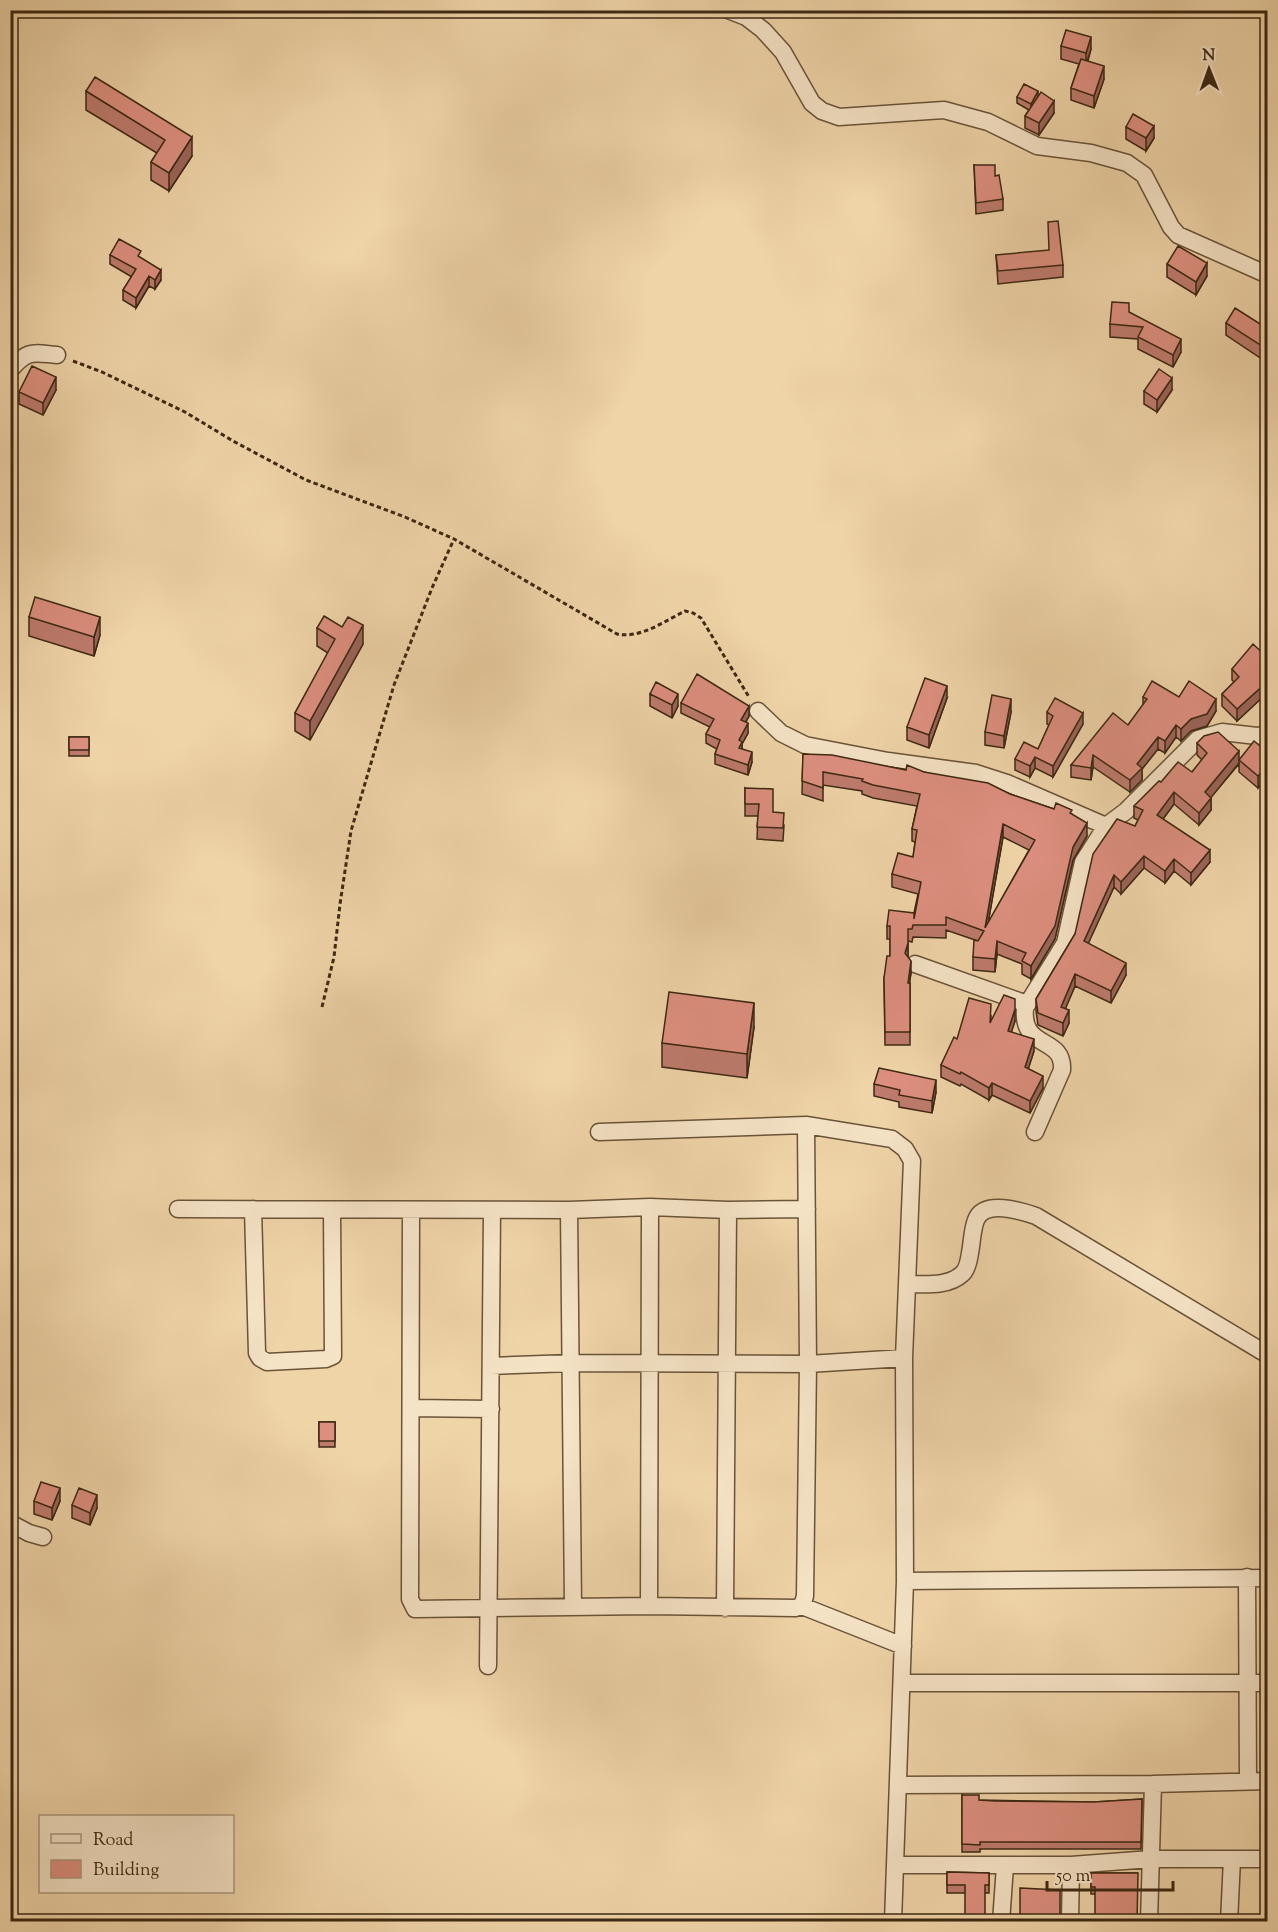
<svg xmlns="http://www.w3.org/2000/svg" width="1278" height="1932" viewBox="0 0 1278 1932" font-family="'Sorts Mill Goudy',serif">
<rect width="100%" height="100%" fill="#efd4a8"/>
<filter id="stains"><feTurbulence type="fractalNoise" baseFrequency=".00333" numOctaves="4"/><feColorMatrix values="0 0 0 0 .2 0 0 0 0 .09 0 0 0 0 .02 0 0 0 .5 -.17"/></filter>
<radialGradient id="worn" r=".72"><stop offset=".6" stop-color="#630" stop-opacity="0"/><stop offset="1" stop-color="#630" stop-opacity=".3"/></radialGradient>
<g fill="none" stroke-linecap="round" stroke-linejoin="round">
<defs>
<path id="minor" d="M728,10L746,17L763,30L783,52L812,103L822,111L839,117L944,110L988,122L1037,146L1091,153L1127,163L1144,175L1171,227L1178,235L1268,275
M10,370C28,349 33,353 57,355
M758,711L781,733L805,745L888,761L976,773L1007,783L1106,826L1126,811L1198,739L1222,732L1257,736L1268,734
M915,964L1027,1004
M599,1132L806,1125L892,1139L905,1149L912,1161L904,1358L905,1581L893,1922
M1035,1132L1062,1070C1064,1035 1021,1051 1025,1008L1065,943L1083,862L1106,826
M178,1209L569,1210L650,1207L728,1210L807,1209
M253,1209L257,1353L260,1358L267,1362L326,1359L333,1356L332,1210
M411,1210L410,1599L415,1609L649,1606L795,1608L802,1606L805,1596L808,1364L806,1125
M569,1210L573,1606
M907,1284C925,1284 948,1287 962,1274C967,1270 969,1260 970,1253C972,1243 972,1230 976,1220C984,1199 1021,1211 1036,1216L1268,1355
M491,1366L571,1363L808,1364L904,1358
M411,1408L491,1409
M10,1523L29,1533L43,1537
M1247,1577L1248,1781
M905,1581L1268,1578
M649,1606L650,1207
M802,1606L903,1646
M725,1608L728,1210
M488,1666L492,1210
M902,1683H1268
M898,1785L1153,1784
M895,1865H1071L1151,1859H1268
M1001,1922L1005,1866
M1070,1922L1071,1865
M1149,1922L1153,1784L1268,1781
M1229,1922L1232,1859"/>
</defs>
<use href="#minor" stroke="#6a5338" stroke-width="19"/>
<path stroke="#3d2813" stroke-width="3" stroke-dasharray="4.5 3" stroke-linecap="butt" d="M73,361L102,372L185,412L233,441L306,480L405,517L454,539L617,634C640,639 665,621 685,611L693,613L701,618L749,697
M322,1007L334,957L340,904L351,831L394,685L432,588L454,539"/>
<use href="#minor" stroke="#f5e3c6" stroke-width="16"/>
</g>
<path fill="#be7b6d" stroke="#3d2813" stroke-width="1.5" fill-rule="evenodd" d="M1061,46L1091,49L1088,61L1104,79L1094,108L1071,100V88L1079,64L1061,59Z
M86,91L192,156L169,191L151,180V162L157,153L86,110Z
M1017,97H1038L1054,113L1039,135L1025,128V116L1029,110L1017,103Z
M1126,127L1154,138L1146,151L1126,139Z
M974,165L995,176L1003,199V210L976,214Z
M110,255L141,258L161,280L155,289L149,286L136,308L123,300V290L132,277L110,264Z
M996,255L1063,265V277L998,284Z
M1167,264L1207,276L1196,295L1167,277Z
M1129,312L1181,352L1173,367L1138,349V339L1110,337V324Z
M1226,323L1268,329V363L1226,335Z
M56,390L43,415L19,404V392Z
M1172,390L1157,412L1144,404V391Z
M29,617L100,635L94,656L29,636Z
M342,627L363,644L310,740L295,731V713L328,653L317,646V628Z
M1268,658V696L1266,694L1237,721L1222,706V694L1234,682L1232,680V669Z
M650,694L678,706L672,718L650,706Z
M1143,697H1179L1216,711L1207,726L1191,731L1181,741L1176,737L1165,753L1158,749L1142,769V780L1130,792L1093,767L1091,780L1071,777V765L1128,725L1143,705Z
M947,698L929,748L907,740V727Z
M681,703L749,716L746,722L748,733L742,744V749L752,762L748,775L715,764V754L717,749L706,743V734L710,727L681,713Z
M1011,712L1004,748L985,745V732Z
M1047,712L1083,724L1053,777L1035,768L1030,777L1015,770V759L1038,749L1049,725L1047,724Z
M69,737H89V756H69Z
M1197,743L1239,760L1264,749L1268,746V785L1264,781L1258,788L1239,772V764L1211,797V810L1199,825L1174,804L1163,819L1210,862L1191,885L1174,871L1165,883L1144,868L1121,894L1114,887L1088,943L1126,975L1111,1003L1075,986L1065,1009L1069,1023L1063,1036L1038,1025L1036,1011V999L1075,934L1135,826L1138,820L1134,818V806L1161,782L1192,772L1202,760L1197,755Z
M803,754L924,772L1010,794L1054,809L1072,814L1087,836L1073,860L1055,939L1031,979L1022,974V964L997,954L995,972L973,970V957L978,941L946,930V938L913,937L912,942L908,941V957L911,973L909,983H910V1045H885L884,978L890,956V939H887V926L914,913L918,894L892,887V874L913,857L915,842L912,841V829L917,806L873,798L862,794V791L823,785V801L802,794ZM1003,837L1029,850L988,923Z
M745,788L773,812L784,825L783,841L757,839L758,816H745Z
M991,1016V1021H1015L1011,1032L1034,1051L1028,1069L1043,1088L1030,1113L992,1095L989,1100L961,1084L960,1086L941,1077V1065L957,1039Z
M754,1027L747,1078L662,1067V1043Z
M874,1084L936,1092L932,1113L899,1107V1102L874,1096Z
M319,1422H335V1447H319Z
M34,1501H60L52,1520L34,1514Z
M72,1505L97,1508L90,1525L72,1518Z
M962,1795L979,1800L1094,1802L1142,1799L1141,1849H980V1852H962Z
M947,1872L989,1873V1893H947Z
M1091,1873H1138L1095,1894H1091Z"/>
<path fill="#9b6459" stroke="#3d2813" stroke-width="1.5" d="M1091,37V49L1086,65V53Z
M1104,66V79L1094,108V96Z
M1038,91V98L1031,111V104Z
M1054,101V113L1039,135V123Z
M1154,126V138L1146,151V138Z
M192,137V156L169,191V173Z
M1207,263V276L1196,295V282Z
M161,270V280L155,289V280Z
M149,276V286L136,308V298Z
M1181,339V352L1173,367V355Z
M56,377V390L43,415V403Z
M1172,378V390L1157,412V400Z
M100,617V635L94,656V637Z
M363,625V644L310,740V721Z
M1266,683V694L1237,721V709Z
M947,686V698L929,748V735Z
M678,694V706L672,718V705Z
M1011,699V712L1004,748V736Z
M1216,699V711L1207,726L1191,731L1181,741V729L1191,719Z
M749,706V716L741,730V720Z
M1083,713V724L1053,777V766Z
M748,723V733L742,744V752L739,758V740Z
M1176,725V737L1165,753V741Z
M1158,737V749L1142,769V780L1130,792V780L1137,764Z
M1239,751V763L1205,805V792Z
M752,752V762L748,775V765Z
M1093,755V767L1091,780V768Z
M1035,757V768L1030,777V766Z
M1264,770V781L1258,788V776Z
M1174,792V804L1157,827V815Z
M1211,798V810L1199,825V813Z
M1087,823V836L1073,860L1055,939L1031,979V966L1073,847Z
M1003,824V837L985,941V928Z
M1210,850V862L1191,885V873Z
M1144,856V868L1121,894V882Z
M1174,859V871L1165,883V871Z
M1114,875V887L1084,953V941Z
M997,941V954L995,972V959Z
M908,943V956L905,965V953Z
M911,961V973L908,995V983Z
M1126,963V975L1111,1003V991Z
M1075,974V986L1061,1019V1007Z
M754,1003V1027L747,1078V1054Z
M1015,1009V1021L1008,1043V1031Z
M1069,1010V1023L1063,1036V1023Z
M1034,1039V1051L1025,1079V1067Z
M1043,1076V1088L1030,1113V1101Z
M936,1080V1092L932,1113V1101Z
M992,1083V1095L989,1100V1088Z
M60,1488V1501L52,1520V1508Z
M97,1495V1508L90,1525V1513Z"/>
<path fill="#dd8f7f" stroke="#3d2813" stroke-width="1.5" fill-rule="evenodd" d="M1066,30L1091,37L1086,53L1061,46Z
M1081,59L1104,66L1094,96L1071,88Z
M95,77L192,137L169,173L151,162L165,140L86,91Z
M1024,84L1038,91L1031,104L1017,97Z
M1041,92L1054,101L1039,123L1025,116Z
M1133,114L1154,126L1146,138L1126,127Z
M974,165H995V176L999,175L1003,199L976,203Z
M1058,221L1063,265L998,271L996,255L1049,250L1048,222Z
M119,239L141,251L138,256L161,270L155,280L149,276L136,298L123,290L136,269L110,255Z
M1178,246L1207,263L1196,282L1167,264Z
M1112,302L1129,303V312L1181,339L1173,355L1138,337L1143,327L1110,324Z
M1235,308L1268,329V350L1226,323Z
M32,366L56,377L43,403L19,392Z
M1159,369L1172,378L1157,400L1144,391Z
M35,597L100,617L94,637L29,617Z
M324,616L342,627L348,617L363,625L310,721L295,713L335,639L317,628Z
M1253,644L1268,658V684L1266,683L1237,709L1222,694L1239,677L1232,669Z
M697,674L749,706L741,720L748,723L739,740L742,742L739,748L752,752L748,765L715,754L720,740L706,734L714,719L681,703Z
M925,678L947,686L929,735L907,727Z
M1152,681L1179,697L1189,681L1216,699L1207,714L1191,719L1181,729L1176,725L1165,741L1158,737L1137,764L1142,768L1130,780L1093,755L1091,768L1071,765L1113,713L1128,725L1147,699L1143,697Z
M656,682L678,694L672,705L650,694Z
M992,695L1011,699L1004,736L985,732Z
M1055,698L1083,713L1053,766L1035,757L1030,766L1015,759L1024,742L1038,749L1053,716L1047,712Z
M1218,732L1239,751L1205,792L1211,798L1199,813L1174,792L1157,815L1210,850L1191,873L1174,859L1165,871L1144,856L1121,882L1114,875L1084,941L1126,963L1111,991L1075,974L1061,1007L1069,1010L1063,1023L1038,1013L1036,999L1075,934L1093,854L1117,819L1135,826L1143,810L1134,806L1159,781L1161,782L1178,762L1192,772L1207,753L1197,743L1204,736Z
M69,737H89V750H69Z
M1254,741L1264,749L1268,746V773L1264,770L1258,776L1239,760Z
M803,754L832,755L906,770L907,765L924,772L988,783L1010,794L1054,809L1056,803L1072,810L1070,813L1087,823L1073,847L1055,926L1031,966L1022,961L1026,953L997,941L995,959L973,957L974,940L978,941L984,931L946,917V925H913L912,929H908V943L905,953L911,961L908,983H910V1032H885L884,978L887,956H890V926H887L889,910L914,913V919L921,882L892,874L898,853L913,857L917,830L912,829L920,794L873,785L862,781L863,779L823,772V788L802,781ZM1003,824L1035,840L985,928Z
M745,788L773,789V812L784,813L783,828L757,827L759,804H745Z
M669,992L754,1003L747,1054L662,1043Z
M1004,995L1015,999V1009L1008,1031L1034,1039L1025,1067L1043,1076L1030,1101L992,1083L989,1088L961,1072L960,1074L941,1065L954,1037L957,1039L969,998L991,1004L990,1023Z
M879,1068L936,1080L932,1101L899,1095L900,1090L874,1084Z
M319,1422H335V1441H319Z
M41,1482L60,1488L52,1508L34,1501Z
M79,1488L97,1495L90,1513L72,1505Z
M962,1795H979V1800L995,1801L1094,1802L1142,1799L1141,1842H980V1845L962,1844Z
M947,1872L989,1873V1885H985V1922H965V1885H947Z
M1091,1873H1138L1137,1922H1095V1887H1091Z
M1020,1888L1060,1890V1916L1061,1922H1020Z"/>
<rect width="1278" height="1932" fill="none" stroke="#efd4a8" stroke-width="36"/>
<rect x="12" y="12" width="1254" height="1908" fill="none" stroke="#3d2813" stroke-width="3"/>
<rect x="18" y="18" width="1242" height="1896" fill="none" stroke="#3d2813" stroke-width="1.5"/>
<rect x="39" y="1815" width="195" height="78" fill="#f5e3c6" stroke="#ab987e" stroke-width="1.5"/>
<rect x="51" y="1834" width="30" height="9" fill="#f5e3c6" stroke="#ab987e" stroke-width="1.5"/>
<text x="93" y="1845" font-size="18" fill="#3d2813">Road</text>
<rect x="51" y="1860" width="30" height="18" fill="#dd8f7f" stroke="#ab987e" stroke-width="1.5"/>
<text x="93" y="1875" font-size="18" fill="#3d2813">Building</text>
<g transform="translate(1209 69) rotate(359)" stroke="#f5e3c6" stroke-width="4.5" paint-order="stroke">
<path d="M0-4.5L10 22L0 15L-10 22Z" fill="#3d2813"/>
<text y="-9" font-size="16" font-weight="bold" text-anchor="middle" fill="#3d2813">N</text>
</g>
<path d="M1047 1881v9h126v-9" fill="none" stroke="#3d2813" stroke-width="3"/>
<text x="1056" y="1881" font-size="18" fill="#3d2813" stroke="#f5e3c6" stroke-width="4.5" paint-order="stroke">50 m</text>
<rect width="100%" height="100%" filter="url(#stains)"/>
<rect width="100%" height="100%" fill="url(#worn)"/>
</svg>
